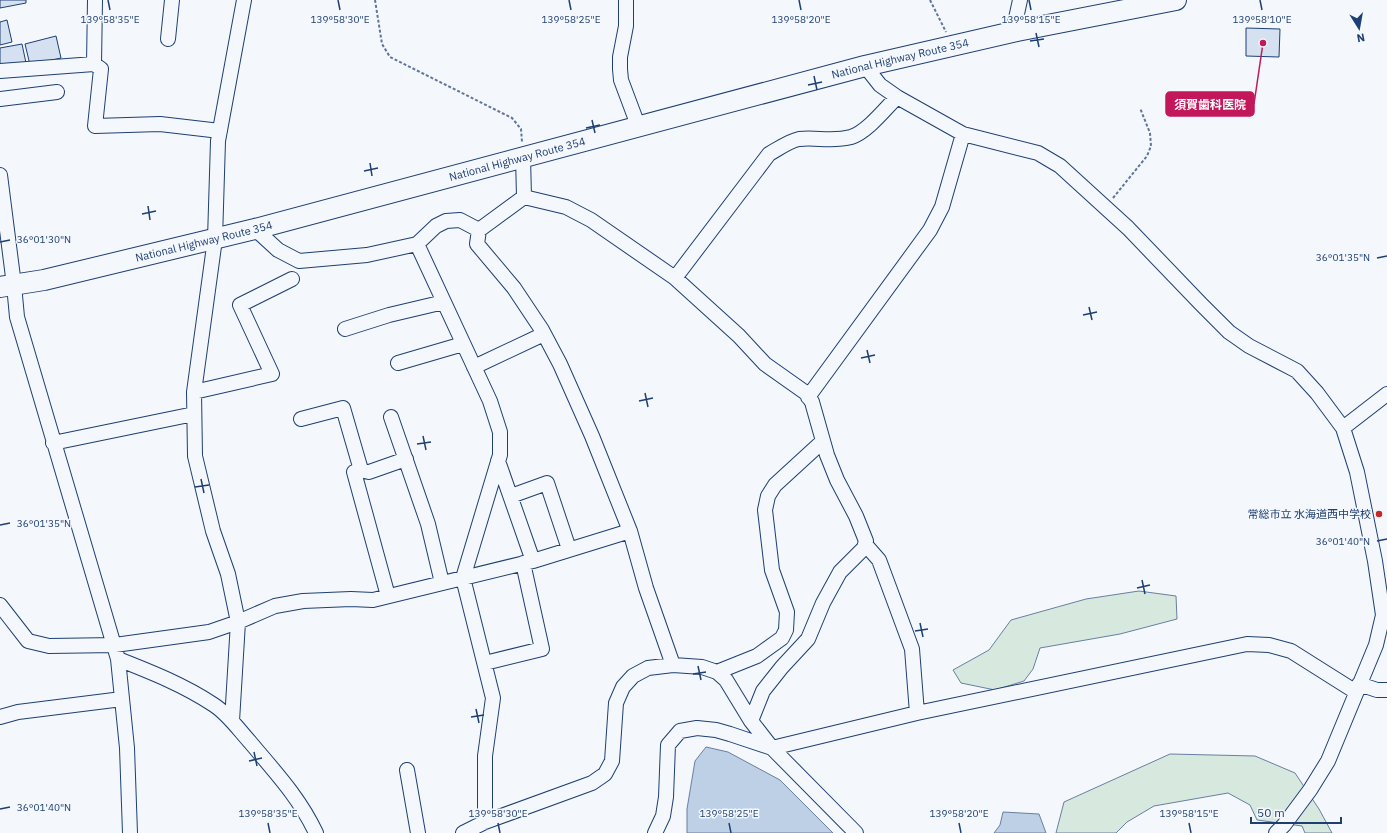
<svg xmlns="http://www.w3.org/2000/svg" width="1387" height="833" viewBox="0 0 1387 833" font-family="'IBM Plex Sans','Noto Sans JP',sans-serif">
<rect width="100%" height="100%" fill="#f4f7fb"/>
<path fill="#d7e8df" stroke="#687fa3" d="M1139,591L1176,596L1177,619L1120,634L1040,648L1033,669L1024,681L995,690L961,683L953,670L989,650L1011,620L1086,599Z
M1170,754L1255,756L1295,773L1319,809L1332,833H1305L1302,826L1257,820L1250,805L1228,793L1154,806L1127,822L1116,833H1056L1064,802Z"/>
<path fill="#bed0e5" stroke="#687fa3" d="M706,747L728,752L780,780L833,833H687V809L695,761Z
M1003,812L1039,814L1046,833H994L1000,825Z"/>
<path fill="#d5e0f0" stroke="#1d3f73" d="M0,0H26V3L0,8Z
M7,20L12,42L0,45V22Z
M1246,28L1280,29L1279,57L1246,56Z
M56,36L61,58L30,65L25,44Z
M22,44L26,63L0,68V48Z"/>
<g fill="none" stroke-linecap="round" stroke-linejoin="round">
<defs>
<path id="minor" d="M626,0V26L620,57V69L621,80L639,128
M1017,31L1015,23L1020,0
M168,39L172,0
M94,64L101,69L95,126L160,124L220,131
M865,66L880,85L897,97L963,134L1038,153L1060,166L1128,228L1201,304L1229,332L1249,346L1297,371L1317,393L1343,428L1357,472L1375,561L1383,615L1376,645L1328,761L1310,790L1284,825L1276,833
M0,71L94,64L95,0
M0,99L57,92
M523,157L524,197L479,230L477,244L514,288L542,330L560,364L592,436L630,531L646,588L673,665
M0,175L14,285L17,317L118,659L127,748L130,833
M524,197L566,207L591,220L675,278L739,336L765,364L806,393L812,402L827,455L837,480L856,516L866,541L864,548L840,572L823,603L808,639L782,667L763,691L751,721
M255,229L278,250L299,261L367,255L417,244L436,226L446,221L460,220L479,230
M417,244L490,401L500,432V455L463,578L493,698L485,756V822
M675,278L769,154C778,149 789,141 799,139C816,137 833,142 851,137C867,132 885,109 897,97
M345,329L389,315L444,302
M398,363L463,344
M474,367L544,334
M194,392L272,374L240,305L292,279
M808,397L930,230L942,207L963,134
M391,417L428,524L442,583
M301,419L343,408L361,470L369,472L406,459
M1343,428L1387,394
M53,443L194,414
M498,461L533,561
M361,470L354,472L388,596
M511,496L547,483L569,549
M865,544L879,560L912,649L917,713
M0,605L28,641L49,646L115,645L209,632L238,622L275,606L303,601L351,599L373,600L533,561L630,531
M118,659C151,672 184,685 214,705C228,714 239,730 250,742C275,772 299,797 316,833
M485,663L542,649L523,563
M717,672L757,656L782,638L786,630L787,612L772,570L765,510L768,496L775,485L823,441
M1359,684L1377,690H1387
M0,717L18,712L122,699
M232,721L238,622L228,574L213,531L195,456L194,392L215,239L218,141L244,0
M407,770L418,833
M463,833L485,822L592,783L605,774L612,761L616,703L623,687L633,676L648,668L673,665L702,667L717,672L726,680L751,721L772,748L856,833
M655,833L663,816L666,797L668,745L680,731L697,728L716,730L730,734L772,748L917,713L1247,644L1269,645L1291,651L1356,692"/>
<g id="highway">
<path id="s1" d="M0,287L44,280L255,229L865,66L1017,31L1176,0"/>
</g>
</defs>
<use href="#minor" stroke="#1d3f73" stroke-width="16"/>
<use href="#highway" stroke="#1d3f73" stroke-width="22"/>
<path stroke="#5e769c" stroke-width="2" stroke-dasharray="3 2" stroke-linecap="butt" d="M375,0L382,44L390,57L512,118L521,129L522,142
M930,0L946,32
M1113,198L1147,156L1151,146L1150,133L1140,108"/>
<use href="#minor" stroke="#f4f7fb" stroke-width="14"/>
<use href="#highway" stroke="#f4f7fb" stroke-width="20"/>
</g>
<path fill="none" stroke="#1d3f73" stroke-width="1.5" d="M108,0L110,10M338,0L340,10M569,0L571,10M799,0L801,10M1029,0L1031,10M1260,0L1262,10M1036,33L1039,47M1030,41L1044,39M814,76L817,90M808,85L822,82M592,120L595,133M586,128L600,125M370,163L372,176M364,171L378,168M148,206L150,220M142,214L156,211M0,242L10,240M1377,258L1387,256M1089,307L1092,320M1083,315L1097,312M867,350L870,363M861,358L875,355M645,393L648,407M639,401L653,398M423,436L426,450M417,444L431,442M201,479L204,493M195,487L209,485M0,525L10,523M1377,541L1387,539M1142,580L1145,594M1137,588L1150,585M920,623L923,637M915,631L928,629M698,666L701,680M693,674L706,672M476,709L479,723M471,717L484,715M254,752L257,766M249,761L262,758M0,809L10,807M268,823L270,833M498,823L500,833M729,823L731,833M959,823L961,833M1189,823L1191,833"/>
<circle fill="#c62828" stroke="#f4f7fb" stroke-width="1.5" cx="1379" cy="514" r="4"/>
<g text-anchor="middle" stroke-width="3" stroke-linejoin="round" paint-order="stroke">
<g font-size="11" fill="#1d3f73" stroke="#f4f7fb">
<text dy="4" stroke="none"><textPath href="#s1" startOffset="929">National Highway Route 354</textPath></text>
<text dy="4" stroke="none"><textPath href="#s1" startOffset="533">National Highway Route 354</textPath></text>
<text dy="4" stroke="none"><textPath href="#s1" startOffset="209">National Highway Route 354</textPath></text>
</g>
<g font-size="11" fill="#1d3f73" stroke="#f4f7fb" text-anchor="end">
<text x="1371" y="518">常総市立 水海道西中学校</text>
</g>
</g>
<g font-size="10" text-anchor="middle" fill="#1d3f73" stroke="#f4f7fb" stroke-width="3" stroke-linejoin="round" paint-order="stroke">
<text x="110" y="23">139°58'35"E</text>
<text x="340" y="23">139°58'30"E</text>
<text x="571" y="23">139°58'25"E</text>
<text x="801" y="23">139°58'20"E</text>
<text x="1031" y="23">139°58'15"E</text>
<text x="1262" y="23">139°58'10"E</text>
<text x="44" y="243">36°01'30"N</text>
<text x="1343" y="261">36°01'35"N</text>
<text x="44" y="527">36°01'35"N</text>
<text x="1343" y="545">36°01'40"N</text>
<text x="44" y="811">36°01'40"N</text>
<text x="268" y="817">139°58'35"E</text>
<text x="498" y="817">139°58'30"E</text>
<text x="729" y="817">139°58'25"E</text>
<text x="959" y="817">139°58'20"E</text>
<text x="1189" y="817">139°58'15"E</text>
</g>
<path fill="none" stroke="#c2185b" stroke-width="1.5" d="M1263 43L1254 104"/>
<circle fill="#c2185b" stroke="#f4f7fb" stroke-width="1.5" cx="1263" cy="43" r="4"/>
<rect fill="#c2185b" stroke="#c2185b" stroke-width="1.5" x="1166" y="92" width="88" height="24" rx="4"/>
<g font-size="12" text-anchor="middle" font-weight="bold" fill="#fff">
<text x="1210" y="109">須賀歯科医院</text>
</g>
<g transform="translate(1359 28) rotate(169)" stroke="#f4f7fb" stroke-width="3" paint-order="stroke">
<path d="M0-3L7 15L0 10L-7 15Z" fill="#1d3f73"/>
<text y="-6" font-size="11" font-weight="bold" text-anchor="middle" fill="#1d3f73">N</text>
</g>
<path d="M1251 817v6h90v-6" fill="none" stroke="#1d3f73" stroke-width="2"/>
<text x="1257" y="817" font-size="12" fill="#1d3f73" stroke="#f4f7fb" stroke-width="3" paint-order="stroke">50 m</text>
</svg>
